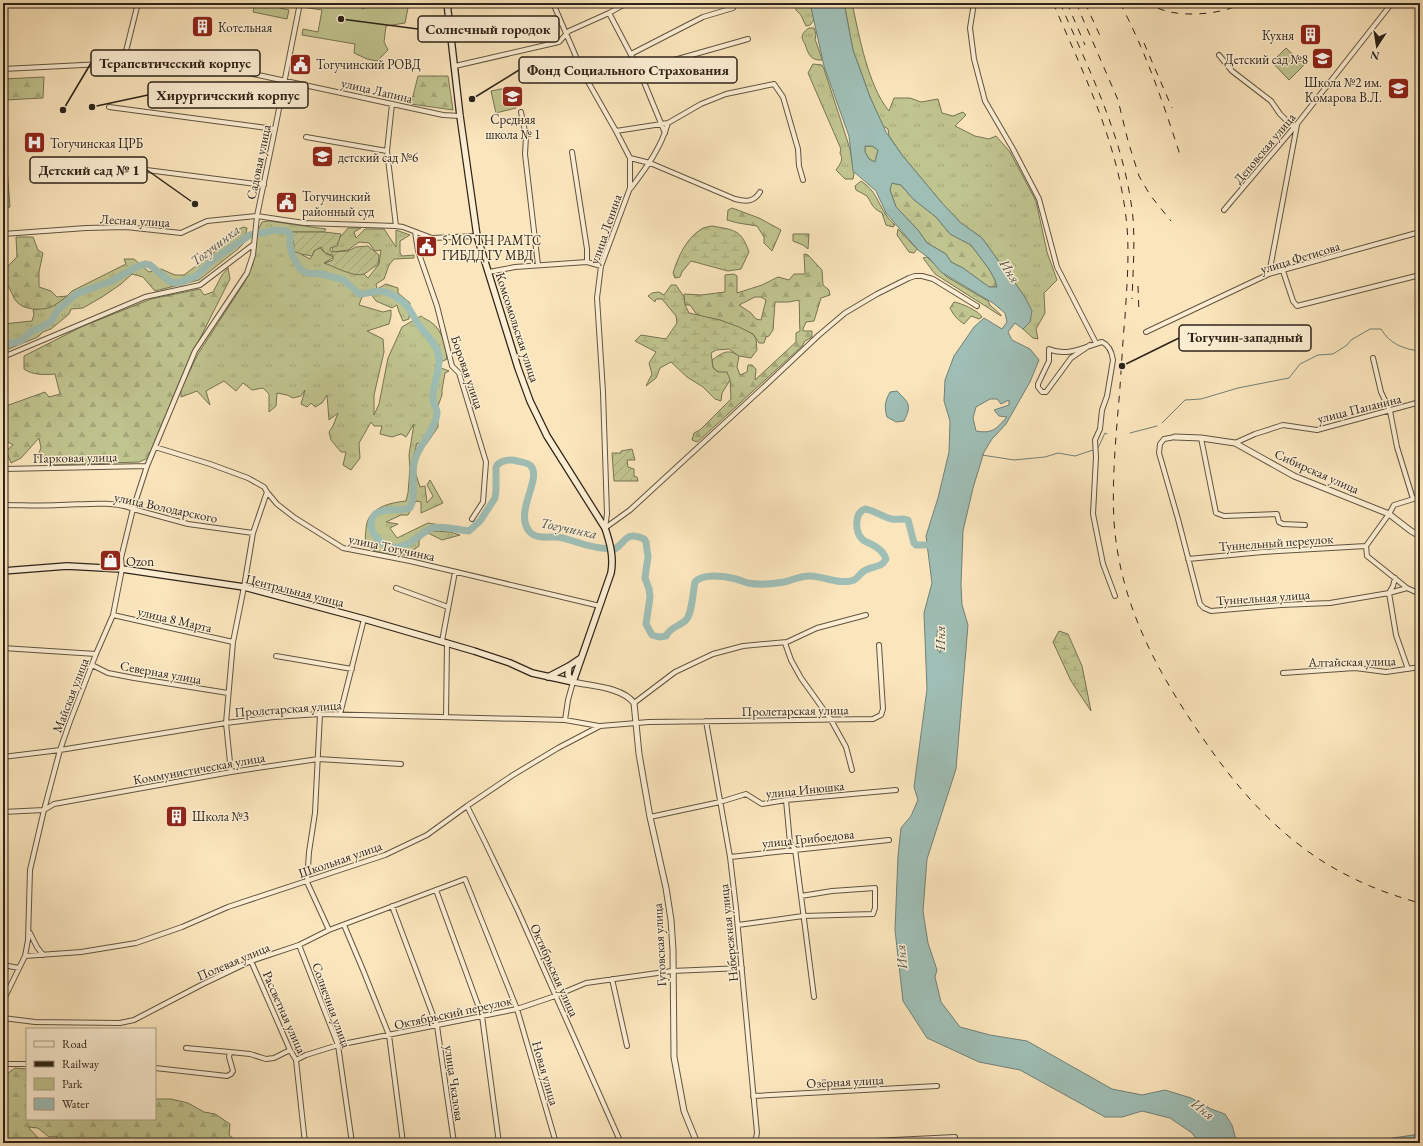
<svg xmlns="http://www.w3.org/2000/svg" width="1423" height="1146" viewBox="0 0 1423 1146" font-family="'EB Garamond',serif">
<defs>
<pattern id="grass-tufts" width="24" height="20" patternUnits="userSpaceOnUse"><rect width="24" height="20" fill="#c0c48f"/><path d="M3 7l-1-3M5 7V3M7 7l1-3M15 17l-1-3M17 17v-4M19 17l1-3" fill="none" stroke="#a5a87b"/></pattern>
<pattern id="forest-firs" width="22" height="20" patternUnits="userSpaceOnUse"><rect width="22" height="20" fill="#c0c48f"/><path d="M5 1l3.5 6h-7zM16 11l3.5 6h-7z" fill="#a5a87b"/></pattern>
<pattern id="wetland-marsh" width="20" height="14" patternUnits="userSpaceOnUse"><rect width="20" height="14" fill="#c0c48f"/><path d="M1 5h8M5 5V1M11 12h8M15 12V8" fill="none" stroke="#a5a87b"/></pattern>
<pattern id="garden-furrows" width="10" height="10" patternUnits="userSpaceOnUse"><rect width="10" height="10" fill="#c0c48f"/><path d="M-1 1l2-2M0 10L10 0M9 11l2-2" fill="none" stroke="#a5a87b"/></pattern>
</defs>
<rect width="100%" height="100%" fill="#fbe5bc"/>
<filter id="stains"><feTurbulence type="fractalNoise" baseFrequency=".005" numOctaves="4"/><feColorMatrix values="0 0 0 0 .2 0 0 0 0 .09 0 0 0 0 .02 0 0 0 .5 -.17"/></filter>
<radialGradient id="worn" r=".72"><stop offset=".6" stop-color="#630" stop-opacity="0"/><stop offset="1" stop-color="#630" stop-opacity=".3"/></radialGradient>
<path fill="url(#grass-tufts)" stroke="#767454" d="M796,3H810L814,20L810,25L806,26L801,15L796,10Z
M844,3H852C859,35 868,86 889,111L894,98H910L921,102L938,99L942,113L953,116L963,112L966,115L955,126L975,136L989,139L996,136L1010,152L1036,201L1047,252L1057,280L1044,293L1045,313L1036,329L1038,339L1033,338L1023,329L1030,322L1025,297L982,238L961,223L942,203L902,155L889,136L888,129L883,126L870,97L853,50Z
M809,28H814L816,34L815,40C817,43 821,57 822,60C810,61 808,53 805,44C804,43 802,38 802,38C802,33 806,30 809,28Z
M813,64L822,65L824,69L850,149L854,174L853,179H845L836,170C840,164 844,160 840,153L841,149L808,73Z
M865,146H872L878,150L875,162L869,159L865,152Z
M861,181C877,192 876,200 886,215C888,219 892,222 895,225L893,227L886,225L882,213C871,207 873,205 867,196L856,190L855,186Z
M269,221L326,229L324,232H291L301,254L310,259L315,250L320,248L325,253L334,257L324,263L361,271L368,278L379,264L381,250L375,251L369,243L359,242L348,250L333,252L332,247L348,228H361L354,232L356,238L365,229H384L396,247V230L410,235L400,241V253L402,256L414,255V258L394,259L389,265L384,279L376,284L377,289L386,284L398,288V293L410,303L409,319L403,321L399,312L397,305L392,308L376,301L371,294L362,297L359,305L383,312L391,310V316L389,324L367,331L383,339L384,352L374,395V415L379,404L388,358L402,327L421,316C424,319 429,320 432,323C442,330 447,348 447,359L441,362V368L449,371L445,373L442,390V395L438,406V427L425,446L417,443L412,462L420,487L425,486L427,503L433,496L427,485L430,480L443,503L421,513V502L416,501L408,515H401L386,522L398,524L390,528L397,538L428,523L440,525L429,528L433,531L450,532L460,535L442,540L426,532L419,541V546L406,555H391L371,550C364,541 365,540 366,529C367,508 388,503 406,501L408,493L410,468L409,455L414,424L406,437L401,434L392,437L380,434L382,426H374L371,422L359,443L360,458L351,470L343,465L346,452H341L331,440L329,432L333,426L338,413L329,420L327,395L322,403L315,407L311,403L307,407L301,404L305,390L301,396L293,398L287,395L277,393L276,406L269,412V394L263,388L252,390L243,383L236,391L224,381L206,391L210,405L197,391L181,397V389L198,354L244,283L253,264L258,230L262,222Z
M243,227L247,228L244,243L238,249L199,280L155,291L143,277L132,274L121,284L102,297L83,308L71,309L69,314L51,329L43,332L38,337L6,350H3V324L32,321L34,314L33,310C50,307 60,304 72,291L126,264L124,259H134L149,272L161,269L175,275H184L224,245L229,235Z
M898,229L917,249L914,253L909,252L897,235Z
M927,257L947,277L988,301L990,305L1001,315V316L935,274L923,258Z"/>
<path fill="url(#forest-firs)" stroke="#767454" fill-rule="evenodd" d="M418,76H448L453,110L411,104Z
M44,77L43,98L5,100L4,128L10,207L3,208V79Z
M891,183L901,185L913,199L936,217L950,234L971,245L989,269L995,280L997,287H989L963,268L951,262L946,254L927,243L918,230L896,207L890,190Z
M732,208L759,218L781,230L772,251L764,243V237L757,226L738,223L727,220L728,210Z
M793,234H809L808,249L803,245L793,241Z
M16,237H33L38,250L43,253L39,272V287L51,291L57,297L67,296C62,300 56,305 51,307C41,311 23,310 16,301C11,294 10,285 3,280L8,266L17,257Z
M804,254L808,255L822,270L823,285L829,290L830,295L821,298L814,321L806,322L803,329V331H812V337L805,341L802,346L703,437L697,442L692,440L694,433L700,430L731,399L730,380L713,368L712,360C722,353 728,348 739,356L737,367L740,375L747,372L748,365H752L756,369L755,380L796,342V333L800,331C799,320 800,311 799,300L789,302H775L773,330L769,336L766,337L764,343H759L753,334L720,320L698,316L690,305H685L684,294L701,295L725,292V275L734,274L737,276V293L762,285L778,277L789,280L794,274H805ZM755,297H761L766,300L761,320L756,319L751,313L739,305Z
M228,268L230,279L187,364L148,458L139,462L52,465L37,457L41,448L39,438L21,458L11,463L6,451L13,445L3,439V407L45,392L49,397L60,394L55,374C45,375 32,375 24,369V356L81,327L151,299L200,289L204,295L213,292L222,275Z
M954,302C961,303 979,311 982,317L979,319L971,316L964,324C957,319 954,316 950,308Z
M15,1068L27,1069V1119H155V1099H171L188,1103L204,1112L215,1114L230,1124L229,1135L239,1143H52L57,1136L49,1137L38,1128L28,1127L40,1140V1143H3V1079L4,1076Z"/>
<path fill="url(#wetland-marsh)" stroke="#767454" d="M712,226C734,230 741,229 749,252L741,269L728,271L691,261L682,272L680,277L675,278L673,273C678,257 686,239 700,230C703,227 708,227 712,226Z
M671,285H676L684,297L685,305L689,313L720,320L739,327L753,334L756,339L757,350L751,358L739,356L729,349L716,350L711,353L713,368L718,372H727L730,380L722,393L721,401L715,399L703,387L687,377L671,362L660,368L656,378L646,386L652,374L649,363L656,352L635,341L641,335L666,339L677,323L676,316L662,299H656L655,302L648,296L652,293L659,292L664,295Z
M1059,631L1068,634L1082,666L1091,711L1071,681L1053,642Z"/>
<path fill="#c0c48f" stroke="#767454" d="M255,3H281L280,8L289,10L287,19L253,12Z
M304,3H360L362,9L373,5L374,3H409L405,23L386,26L384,42L388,50L377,61L367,59L354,53L355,44L302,35L303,29L318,32L322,10L302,7Z
M1286,48L1304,65L1289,80L1272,62Z
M511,87L516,108L496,113L491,91Z"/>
<path fill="url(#garden-furrows)" stroke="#767454" d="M291,232H324L341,234L337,246L330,248L331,252L348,251L356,247L368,246L379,255L378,265C372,267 370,271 364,274C355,278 333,266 324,263L333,260V255L325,253L321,247L314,251L312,256L301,254L294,251V245Z
M632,449L635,460H627L628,467L634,469V476L637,477L638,481H614L612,453H621V451Z"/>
<path fill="#9fbeb5" stroke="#718077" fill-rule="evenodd" d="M810,3H844L853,50L870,97L886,132L902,155L942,203L961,223L982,238L1025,297L1032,311L1030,322L1023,329L1015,323L1008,332L1012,340L1030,349L1039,360L1030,382L1006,424L992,439L984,452L973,488L963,531L961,585L962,605L968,625L956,769L927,859L923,911L928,943L937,970L935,977L941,1002L960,1027L990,1035L1027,1041L1112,1089L1142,1095L1165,1090L1191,1098L1211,1109L1225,1114L1232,1125L1237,1143H1199L1192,1133L1170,1118L1142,1111L1122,1117H1105L1020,1070L979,1062L927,1038L903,1001L895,930L898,856L901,828L911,816L918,800L914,787L927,689L924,613L932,583L926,536L938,498L949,452L950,421L944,401L945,380L954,356L974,327L984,318L1002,329L1007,322L1005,313L993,303L941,272L929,258L918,250L886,213L876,191L853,171L849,136L824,66ZM872,146L878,150L875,162L869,159L865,152V146ZM892,183L901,185L913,199L936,217L950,234L971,245L989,269L995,280L997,287H989L963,268L951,262L946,254L927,243L918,230L896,207L890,190ZM990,399H997L1001,404L1009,400V405L994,410L999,416L1007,417C996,429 993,434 976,431L973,418L976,407ZM938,629L940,633L944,637L941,641V646L940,653L935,646Z
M897,391C909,403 912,405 904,421L896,422L887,417C884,407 885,401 890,392Z
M1420,1134V1143L1366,1142Z"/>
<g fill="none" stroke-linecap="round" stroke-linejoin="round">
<path stroke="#718077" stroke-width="1" d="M1162,423L1185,400L1201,399L1238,388L1289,378L1300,364L1318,355L1333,354L1347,345L1351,340L1370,329H1381C1390,344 1403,349 1420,351
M1130,433L1157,426
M1098,448L1105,433L1107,434
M982,455L1014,460L1045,457L1058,453L1075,456L1093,450"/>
<path stroke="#9fbeb5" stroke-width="7" d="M3,345L21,341L32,331L46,325L52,320L58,310L76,294L112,281L138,266L145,264L150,265L169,281L175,283L182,282L196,276L214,259L250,235L267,232L274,230L287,231L290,234V244L292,254L300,269L307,273L322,274L344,280L359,294C367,295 376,289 385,292C393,294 403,301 408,307C411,312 414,317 417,322C424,333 438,345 439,358C440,371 433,384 433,397C432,404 438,408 437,414C435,431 419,444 415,460C410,476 417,493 410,508C399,512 387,507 377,513C374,514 373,517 372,520C367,533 385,549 397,547C411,546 420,533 432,528C442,525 458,530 469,531L480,521L495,498L496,490V468L497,465C502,460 511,459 517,461C521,462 529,463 531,466C542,479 514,512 529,531C535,539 547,537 555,537C563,537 569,540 576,542C588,546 602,549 615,549C627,541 625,531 644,539L646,542L648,557L645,578L649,589L650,597L646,624L652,635L659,637L666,636C670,627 680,626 686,620C692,614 693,591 695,582C703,573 725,576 736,579C740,580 744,582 748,583C759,585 773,584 784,582C794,580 801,575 811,576C825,577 841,585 854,580C859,578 859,572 868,569C875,566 882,567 886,559C884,552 877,547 871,544C867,542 865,542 862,539C855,532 854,513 865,509C874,510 882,517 892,519C898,520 902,518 908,520L914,543L916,545H937"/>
<defs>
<path id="minor" d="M553,3L583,73L616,131L630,158V188L601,266L597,298L603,392L607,514L605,528
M974,3L970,28L974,59L985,101L1013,149L1039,199L1057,267L1096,343
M609,13L639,70L665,133
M631,54L703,17L733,8
M1219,55L1232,71L1271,101L1280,114L1294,128
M123,63L138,3
M455,66L559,42L569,31L609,13L627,3
M3,69L123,63L178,62L221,67L443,115L460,116
M639,70L748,39
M392,104L387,151L396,226
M109,107L275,129
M521,112L526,136L525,154L538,265
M616,131L668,123L701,104L726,94L774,84L783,97L798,149L799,166L803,180
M306,137L387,151
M572,152L587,249V262
M630,158L650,163L735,199C746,202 754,202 760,192
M84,162L264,185
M631,188C646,168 661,148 668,123
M1224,210L1297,124L1392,3
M415,232L418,251L437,306L452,366L459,373L486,462L483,502L472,519
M3,234L86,228L126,227L181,233L207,221L257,216L304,223L396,226L403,227L432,238L477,236
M1283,271L1293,301L1297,306L1420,275
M489,272L515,267L587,262L601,266
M1269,274L1297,125
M1146,332L1269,274L1420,232
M1090,345L1071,358L1046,392H1042L1038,387V384L1049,361V349C1066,357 1085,347 1102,342C1109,345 1112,353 1113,360L1107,396L1102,410L1100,429L1095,440L1096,457L1093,514L1103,564L1115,596
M3,357L145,297L200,285L254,244
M1373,358L1381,392L1390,411L1397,447L1413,499
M1175,437L1164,439L1160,444L1159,453L1178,519L1200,604L1204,608L1211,611L1281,605L1330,603L1389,593L1407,588L1367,556L1366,546L1389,514L1394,505L1420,497
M1201,438L1216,513L1224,516L1277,514L1279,522L1283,524L1305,525
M1235,443L1255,434L1283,425L1317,430L1420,402
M155,447L210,464L248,478L264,487L267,492L277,504L295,518L343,548L410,561L600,606
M3,469L147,466
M3,505C22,505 40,506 59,505C81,505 112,500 133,509L188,524L253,533
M605,528L630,510L767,384L819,335L845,313L877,294L909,278L915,276H922L933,279L977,306
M1188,559L1263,552L1366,546
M1395,578L1393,586L1389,593L1396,635L1408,669
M396,588L448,607
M1407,588L1420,594
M113,615L233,642
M442,641L455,572
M785,643L791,660L801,678L831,720L846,747L852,770
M3,648L96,654
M276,656L352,669
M92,665L108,673L134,678L228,693
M1283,673L1355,668L1386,672L1420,667
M634,703L675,672L713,654L743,646L787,642L817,628L866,615
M320,714L315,813L309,852L307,882L329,930
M340,714L364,619
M446,717L447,643
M565,720L568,700L573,682
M706,721L730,857L736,908L757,1133L755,1143
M3,757L60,750L226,723L274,717L320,714L565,720L599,726
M231,772L226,723L233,642L244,587L253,533L267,492
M786,800L790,843L795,849L814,997
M467,806L484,840L518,911L621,1143
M3,812L44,810L54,804L231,772L318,759L401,764
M650,817L720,802L746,794L762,804L786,800L896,790
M730,857L889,840
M436,890L482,1016L499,1143
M392,906L437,1026L454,1143
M344,925L363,970L389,1035L403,1143
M738,925L803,916L873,914L875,908V888L832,891L801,896
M30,933L37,947L43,955
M299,945L338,1045L352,1143
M25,956L81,952L136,943L182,927L228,907L385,855L427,835L467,806L513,775L558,748L600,726L649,722L873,719L881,715L883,709L879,645
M251,961L290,1050L296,1060L305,1143
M3,965L19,968
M612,979L627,1046
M3,1001L25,956L28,940L30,870L44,810L60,750L69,724L96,654L113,615L122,569L121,558L133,509L147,466L195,351L247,273L253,255L257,216L275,129L300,3
M3,1018L35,1022L120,1023L134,1020L203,984L251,961L299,945L329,930L465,879L517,1009L556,1143
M186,1048L230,1052L250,1054L266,1059L274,1058L290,1050
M296,1060L306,1055L338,1045L517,1009L555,996L586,983L672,971L742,968
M3,1064H27
M155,1068L227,1076L231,1074L233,1071L229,1057L230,1052
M753,1096L937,1086
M833,1143L955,1137"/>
<path id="tertiary" d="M1175,437L1201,438L1235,443L1294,476L1389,514L1411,531L1420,536
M573,682C591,686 622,687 634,703L639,754L650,817L666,888L671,920L673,950L674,1057L684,1111L697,1143"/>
<path id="secondary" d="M447,3L460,116L477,236L518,368L530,401L547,436L605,528C610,543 614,557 611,573L573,682
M3,571L67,566L122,569L244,587L364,619L474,651L510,663L532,673L573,682
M569,666L568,675L573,682
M548,677L569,666L581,658"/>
</defs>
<use href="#minor" stroke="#605442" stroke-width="6"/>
<use href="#tertiary" stroke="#605442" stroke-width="7"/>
<use href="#secondary" stroke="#2d2319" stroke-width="8"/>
<use href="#minor" stroke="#fceed3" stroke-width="4"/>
<use href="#tertiary" stroke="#fceed3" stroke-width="5"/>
<use href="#secondary" stroke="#fceed3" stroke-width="5.5"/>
<path stroke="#2d2319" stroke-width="1" stroke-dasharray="7 7" stroke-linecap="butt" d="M1053,3C1083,72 1117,141 1126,217C1130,250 1127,284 1125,317C1122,348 1121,380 1118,411C1115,448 1112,485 1114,522C1120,603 1155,668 1200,734C1229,777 1260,815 1302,847C1336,873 1378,892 1420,903
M1060,3C1090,72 1125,141 1133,218C1135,245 1133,272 1132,299
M1067,3L1085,45
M1076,3L1118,100L1128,141L1139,176L1150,195L1171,221
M1085,3L1102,40
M1120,3C1146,52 1164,105 1181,158
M1145,3C1152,6 1159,9 1166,11C1188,17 1223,14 1243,3
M1144,43L1172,108
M1138,286L1139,313"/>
</g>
<defs>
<symbol id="building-square" viewBox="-11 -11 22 22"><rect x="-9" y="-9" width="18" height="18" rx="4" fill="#8f2418" stroke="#fceed3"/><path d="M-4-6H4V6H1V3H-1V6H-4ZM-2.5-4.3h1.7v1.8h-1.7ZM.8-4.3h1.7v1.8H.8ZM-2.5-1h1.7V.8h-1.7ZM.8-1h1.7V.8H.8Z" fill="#fff"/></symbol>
<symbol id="school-square" viewBox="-11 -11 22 22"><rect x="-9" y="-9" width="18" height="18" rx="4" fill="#8f2418" stroke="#fceed3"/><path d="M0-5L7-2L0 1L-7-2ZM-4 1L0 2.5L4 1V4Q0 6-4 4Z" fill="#fff"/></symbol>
<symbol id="civic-square" viewBox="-11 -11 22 22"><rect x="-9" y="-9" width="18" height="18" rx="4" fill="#8f2418" stroke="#fceed3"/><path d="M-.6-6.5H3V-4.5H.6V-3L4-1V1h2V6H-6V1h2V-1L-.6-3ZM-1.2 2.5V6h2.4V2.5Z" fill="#fff"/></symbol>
<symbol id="hospital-square" viewBox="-11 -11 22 22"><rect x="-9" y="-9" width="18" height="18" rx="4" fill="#8f2418" stroke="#fceed3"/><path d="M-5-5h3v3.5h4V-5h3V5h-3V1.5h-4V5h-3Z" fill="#fff"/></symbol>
<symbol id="shop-square" viewBox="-11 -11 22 22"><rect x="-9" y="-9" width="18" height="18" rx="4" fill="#8f2418" stroke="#fceed3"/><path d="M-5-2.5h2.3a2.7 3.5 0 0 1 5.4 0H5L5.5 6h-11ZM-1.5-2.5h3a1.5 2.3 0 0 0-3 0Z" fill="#fff"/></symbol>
</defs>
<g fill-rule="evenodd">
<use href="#building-square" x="190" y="14" width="25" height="25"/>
<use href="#building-square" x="1298" y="22" width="25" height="25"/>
<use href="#school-square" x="1310" y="46" width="25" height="25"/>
<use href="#civic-square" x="288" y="52" width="25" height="25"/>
<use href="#school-square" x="1386" y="76" width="25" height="25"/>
<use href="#school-square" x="500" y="84" width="25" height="25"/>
<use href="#hospital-square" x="22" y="130" width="25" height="25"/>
<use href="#school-square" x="310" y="144" width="25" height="25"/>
<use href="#civic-square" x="274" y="190" width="25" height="25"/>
<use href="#civic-square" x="414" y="234" width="25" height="25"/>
<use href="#shop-square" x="98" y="548" width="25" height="25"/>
<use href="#building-square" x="164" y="804" width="25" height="25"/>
</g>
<g text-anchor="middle" stroke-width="3" stroke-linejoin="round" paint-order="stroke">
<g font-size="13" fill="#2d2319" stroke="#fceed3" text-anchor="start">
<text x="218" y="32">Котельная</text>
<text x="1294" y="40" text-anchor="end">Кухня</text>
<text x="1308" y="64" text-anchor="end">Детский сад №8</text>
<text x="316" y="69">Тогучинский РОВД</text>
<text x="1382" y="87" text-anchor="end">Школа №2 им.<tspan x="1382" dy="15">Комарова В.Л.</tspan></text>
<text x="513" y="124" text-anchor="middle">Средняя<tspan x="513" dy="15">школа № 1</tspan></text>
<text x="50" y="148">Тогучинская ЦРБ</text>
<text x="338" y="162">детский сад №6</text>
<text x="302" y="201">Тогучинский<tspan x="302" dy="15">районный суд</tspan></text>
<text x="442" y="245">5 МО ТН РАМТС<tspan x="442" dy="15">ГИБДД ГУ МВД</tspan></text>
<text x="126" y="566">Ozon</text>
<text x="192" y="821">Школа №3</text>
</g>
<g font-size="13" fill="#2d2319" stroke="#fceed3">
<text transform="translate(377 90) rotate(13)" y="5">улица Лапина</text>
<text transform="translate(1264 148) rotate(-50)" y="5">Деповская улица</text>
<text transform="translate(258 162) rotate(-78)" y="5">Садовая улица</text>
<text transform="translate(135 220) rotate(3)" y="5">Лесная улица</text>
<text transform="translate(605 229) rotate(-71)" y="5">улица Ленина</text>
<text transform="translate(1300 257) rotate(-17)" y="5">улица Фетисова</text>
<text transform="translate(518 327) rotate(72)" y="5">Комсомольская улица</text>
<text transform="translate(468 372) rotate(71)" y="5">Боровая улица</text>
<text transform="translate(1359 408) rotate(-14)" y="5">улица Папанина</text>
<text transform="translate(75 457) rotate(-1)" y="5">Парковая улица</text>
<text transform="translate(1317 471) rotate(24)" y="5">Сибирская улица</text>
<text transform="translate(166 507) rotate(12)" y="5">улица Володарского</text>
<text transform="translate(1276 542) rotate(-4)" y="5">Туннельный переулок</text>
<text transform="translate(392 547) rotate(12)" y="5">улица Тогучинка</text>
<text transform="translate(295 590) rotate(14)" y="5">Центральная улица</text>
<text transform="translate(1263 597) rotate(-4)" y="5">Туннельная улица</text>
<text transform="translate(175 619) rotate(13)" y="5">улица 8 Марта</text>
<text transform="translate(1352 661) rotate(-1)" y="5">Алтайская улица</text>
<text transform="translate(161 672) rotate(10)" y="5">Северная улица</text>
<text transform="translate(70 695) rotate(-69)" y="5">Майская улица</text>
<text transform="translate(288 708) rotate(-4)" y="5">Пролетарская улица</text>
<text transform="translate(795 710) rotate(-1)" y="5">Пролетарская улица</text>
<text transform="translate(199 768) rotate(-10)" y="5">Коммунистическая улица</text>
<text transform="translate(805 789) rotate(-6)" y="5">улица Инюшка</text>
<text transform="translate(808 838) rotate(-6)" y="5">улица Грибоедова</text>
<text transform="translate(340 859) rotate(-19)" y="5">Школьная улица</text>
<text transform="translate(728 933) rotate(-96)" y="5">Набережная улица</text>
<text transform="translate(659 945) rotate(-93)" y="5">Гутовская улица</text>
<text transform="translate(233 961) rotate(-23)" y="5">Полевая улица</text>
<text transform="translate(555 970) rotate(66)" y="5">Октябрьская улица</text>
<text transform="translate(332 1005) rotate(70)" y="5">Солнечная улица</text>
<text transform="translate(285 1012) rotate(66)" y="5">Рассветная улица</text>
<text transform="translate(453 1012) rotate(-12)" y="5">Октябрьский переулок</text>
<text transform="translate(546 1073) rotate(74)" y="5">Новая улица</text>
<text transform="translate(845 1081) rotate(-3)" y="5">Озёрная улица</text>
<text transform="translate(455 1083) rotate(82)" y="5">улица Чкалова</text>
</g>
<g font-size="14" font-style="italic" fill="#4f5248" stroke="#fceed3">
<text transform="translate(215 245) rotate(-37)" y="5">Тогучинка</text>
<text transform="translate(1010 271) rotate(57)" y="5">Иня</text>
<text transform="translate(569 528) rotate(12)" y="5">Тогучинка</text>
<text transform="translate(940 638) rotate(-90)" y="5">Иня</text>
<text transform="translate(901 957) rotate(-96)" y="5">Иня</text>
<text transform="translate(1203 1109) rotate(38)" y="5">Иня</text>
</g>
</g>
<path fill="none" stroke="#2d2319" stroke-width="1.5" d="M341 19L418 29M63 110L91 63M472 99L519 70M92 107L148 95M195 204L147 170M1122 366L1179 338"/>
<g fill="#2d2319" stroke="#fceed3" stroke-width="1.5">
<circle cx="341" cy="19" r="4"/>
<circle cx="63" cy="110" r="4"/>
<circle cx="472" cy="99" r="4"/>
<circle cx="92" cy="107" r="4"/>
<circle cx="195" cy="204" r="4"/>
<circle cx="1122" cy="366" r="4"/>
</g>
<g fill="#fceed3" stroke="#2d2319" stroke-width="1.5">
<rect x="418" y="16" width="141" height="26" rx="4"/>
<rect x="91" y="50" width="169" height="26" rx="4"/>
<rect x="519" y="57" width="218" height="26" rx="4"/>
<rect x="148" y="82" width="160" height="26" rx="4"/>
<rect x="30" y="157" width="117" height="26" rx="4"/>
<rect x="1179" y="325" width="132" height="26" rx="4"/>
</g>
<g font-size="14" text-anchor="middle" font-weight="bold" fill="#2d2319">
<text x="488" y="34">Солнечный городок</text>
<text x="175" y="68">Терапевтический корпус</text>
<text x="628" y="75">Фонд Социального Страхования</text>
<text x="228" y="100">Хирургический корпус</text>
<text x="89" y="175">Детский сад № 1</text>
<text x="1245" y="342">Тогучин-западный</text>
</g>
<rect width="1423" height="1146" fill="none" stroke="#fbe5bc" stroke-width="16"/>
<rect x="4" y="4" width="1415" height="1138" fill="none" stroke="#2d2319" stroke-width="2"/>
<rect x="8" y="8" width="1407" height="1130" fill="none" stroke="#2d2319"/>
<rect x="26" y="1028" width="130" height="92" fill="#fceed3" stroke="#a99d89"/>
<rect x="34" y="1041" width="20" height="6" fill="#fceed3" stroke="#a99d89"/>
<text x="62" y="1048" font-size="12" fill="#2d2319">Road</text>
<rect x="34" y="1061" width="20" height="6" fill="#2d2319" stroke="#a99d89"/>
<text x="62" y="1068" font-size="12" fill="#2d2319">Railway</text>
<rect x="34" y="1078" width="20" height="12" fill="#c0c48f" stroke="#a99d89"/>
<text x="62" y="1088" font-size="12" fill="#2d2319">Park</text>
<rect x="34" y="1098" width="20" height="12" fill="#9fbeb5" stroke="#a99d89"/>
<text x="62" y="1108" font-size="12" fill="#2d2319">Water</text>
<g transform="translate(1377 46) rotate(192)" stroke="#fceed3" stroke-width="3" paint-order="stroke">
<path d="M0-3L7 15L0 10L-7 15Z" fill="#2d2319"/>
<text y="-6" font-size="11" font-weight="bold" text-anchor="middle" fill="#2d2319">N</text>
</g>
<rect width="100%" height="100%" filter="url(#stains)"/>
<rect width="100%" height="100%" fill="url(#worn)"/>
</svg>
